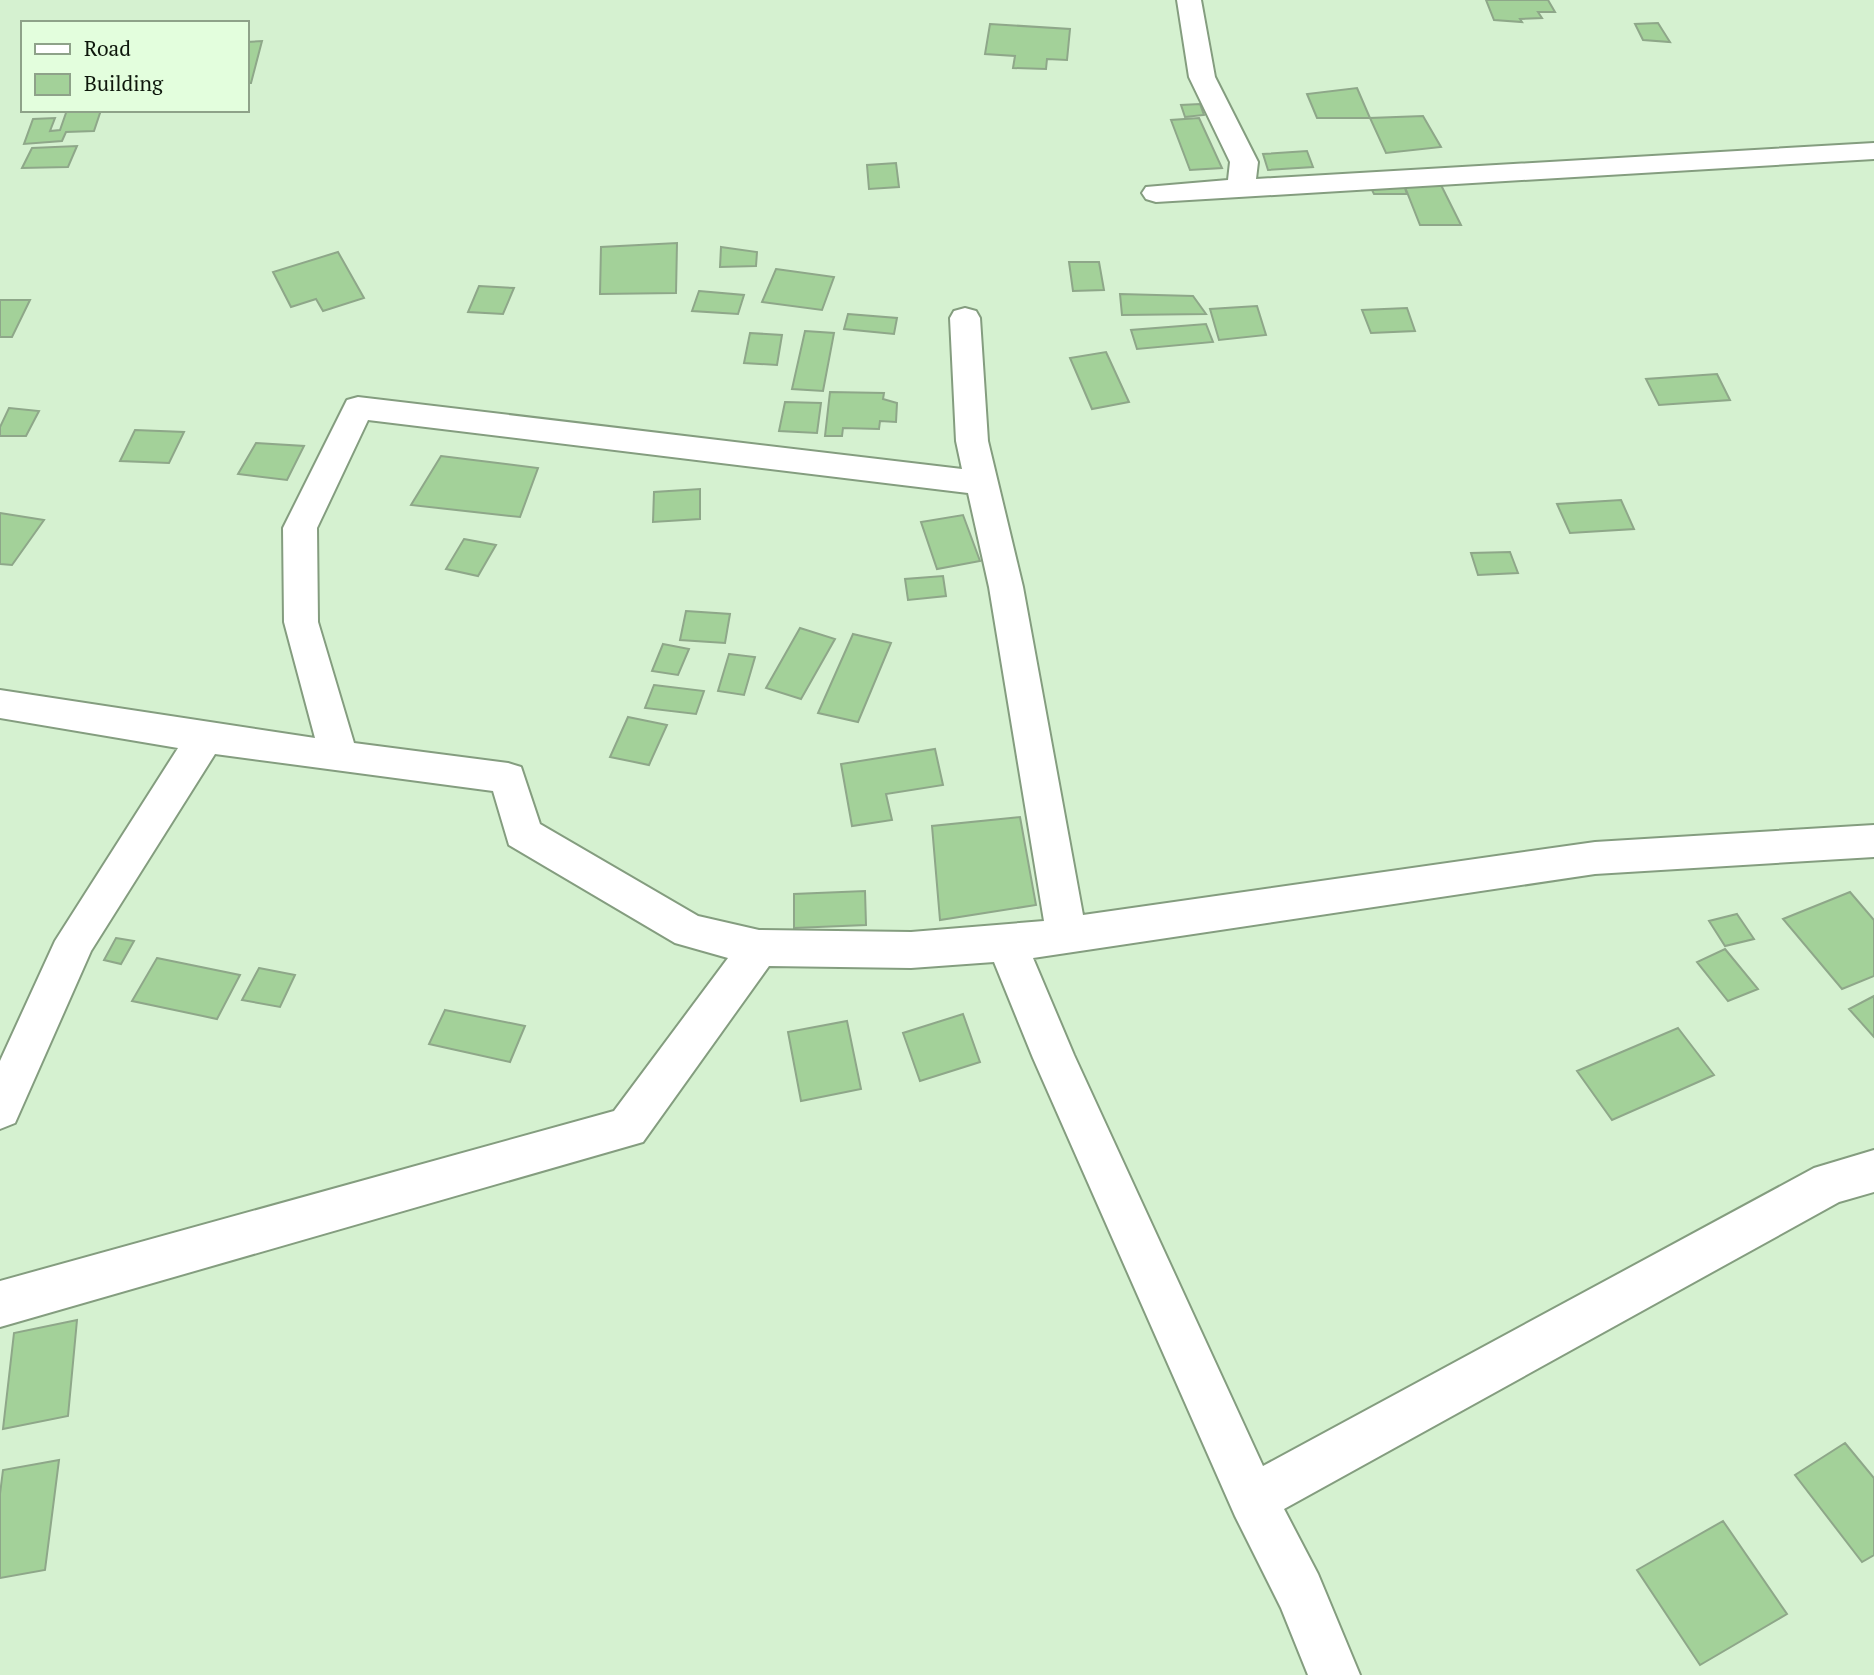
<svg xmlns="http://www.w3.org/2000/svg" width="1874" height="1675" viewBox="0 0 1874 1675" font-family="'PT Serif',serif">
<rect width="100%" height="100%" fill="#d5f1d0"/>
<path fill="#a3d199" stroke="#8ea789" stroke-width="2" d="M1486,0H1548L1555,12H1538L1542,18L1520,19L1522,22L1494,20Z
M1658,23L1670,42L1643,40L1635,24Z
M990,24L1070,29L1067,60L1047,59L1046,69L1013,68L1015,56L985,54Z
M262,41L251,83H247V42Z
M1357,88L1370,118H1317L1307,94Z
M1200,104L1204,115L1185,117L1181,105Z
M67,110H101L94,131L66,132L62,141L24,144L33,119L55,118L50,131L60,130Z
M1423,116L1441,147L1386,153L1370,118Z
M1199,118L1222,168L1190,170L1171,120Z
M77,146L68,167L22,168L32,148Z
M1307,151L1313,167L1268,170L1263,154Z
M896,163L899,187L869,189L867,165Z
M1402,180L1407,194H1374L1368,182Z
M1440,183L1461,225H1420L1405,187Z
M677,243L676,293L600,294L601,247Z
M721,247L757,252L756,266L720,267Z
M338,252L364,298L323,311L316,299L291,307L273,272Z
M1069,262H1099L1104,290L1073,291Z
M776,269L834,277L822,310L762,302Z
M479,286L514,288L503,314L468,312Z
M699,291L744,295L738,314L692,311Z
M1120,294L1193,296L1206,314L1122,315Z
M0,300H30L12,337H0Z
M1257,306L1266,335L1219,340L1210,309Z
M1407,308L1415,331L1371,333L1362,310Z
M848,314L897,318L894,334L844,329Z
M1206,324L1213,342L1137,349L1131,330Z
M805,331L834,333L823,391L792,389Z
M750,333L782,335L777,365L744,363Z
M1106,352L1129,402L1092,409L1070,358Z
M1717,374L1730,400L1659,405L1646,379Z
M830,392L884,393L883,399L897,403L896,422L880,421L879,429L843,428L842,436H825Z
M785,402L821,403L817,433L779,431Z
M9,408L39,411L26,436H0V427Z
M135,430L184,432L169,463L120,461Z
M256,443L304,446L287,480L238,474Z
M441,456L538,468L520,517L411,505Z
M700,489V519L653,522L654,492Z
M1621,500L1634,529L1570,533L1557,504Z
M0,513L44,520L12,565L0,564Z
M963,515L980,561L937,569L921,522Z
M464,539L496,545L478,576L446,569Z
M1510,552L1518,573L1478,575L1471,553Z
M943,576L946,596L908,600L905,579Z
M686,611L730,614L725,643L680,640Z
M800,628L835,639L801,699L766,688Z
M853,634L891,643L858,722L818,713Z
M663,644L689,649L678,675L652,671Z
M729,654L755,657L744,695L718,691Z
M654,685L704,691L696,714L645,708Z
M628,717L667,725L649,765L610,757Z
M935,749L943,785L886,794L892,820L852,826L841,764Z
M1020,817L1036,905L940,920L932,826Z
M865,891L866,925L794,928V894Z
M1850,892L1874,920V976L1842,989L1783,919Z
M1737,914L1754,939L1725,946L1709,921Z
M116,938L134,941L121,964L104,960Z
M1725,949L1758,989L1728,1001L1697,962Z
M157,958L240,975L217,1019L132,1001Z
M259,968L295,975L280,1007L242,1000Z
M1874,996V1037L1849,1009Z
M445,1010L525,1026L510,1062L429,1044Z
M963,1014L980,1062L920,1081L903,1033Z
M847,1021L861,1089L801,1101L788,1032Z
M1678,1028L1714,1075L1612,1120L1577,1071Z
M77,1320L68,1416L3,1429L14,1333Z
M1845,1443L1874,1478V1555L1862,1562L1795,1475Z
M59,1460L45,1570L0,1578V1494L3,1470Z
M1723,1521L1787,1614L1700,1665L1637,1570Z"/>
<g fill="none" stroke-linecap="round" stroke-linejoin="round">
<defs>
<path id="street" d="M1177,0H1201L1215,77L1258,162L1256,179L1874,143V159L1156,202L1146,199L1142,193L1146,187L1228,180L1230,162L1189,77Z
M965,308L976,311L980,318L988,441L1023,587L1083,915L1595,842L1874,825V857L1595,874L1033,958L1074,1055L1263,1466L1814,1168L1874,1150V1192L1839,1202L1284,1509L1318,1574L1360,1675H1308L1281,1608L1235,1516L1033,1058L994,962L911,968L769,966L643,1142L0,1327V1281L614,1111L728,958L675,943L509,845L493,791L215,754L91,951L15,1123L0,1129V1061L55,941L178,748L0,718V690L315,738L284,622L283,528L347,400L358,397L962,469L956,441L950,318L954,311ZM368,420L968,493L989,587L1044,921L911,932L759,930L698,916L540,824L521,767L508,763L354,743L318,622L317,528Z"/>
</defs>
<use href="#street" stroke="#849d7f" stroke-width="4"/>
<use href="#street" fill="#fff" fill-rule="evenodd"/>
</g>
<rect x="21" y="21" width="228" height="91" fill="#e3fedd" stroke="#8ea289" stroke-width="2"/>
<rect x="35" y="44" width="35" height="10" fill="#ffffff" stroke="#8ea289" stroke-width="2"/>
<text x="84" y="56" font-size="21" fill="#0e170c">Road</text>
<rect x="35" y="74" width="35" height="21" fill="#a3d199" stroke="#8ea289" stroke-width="2"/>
<text x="84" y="91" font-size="21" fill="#0e170c">Building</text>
</svg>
